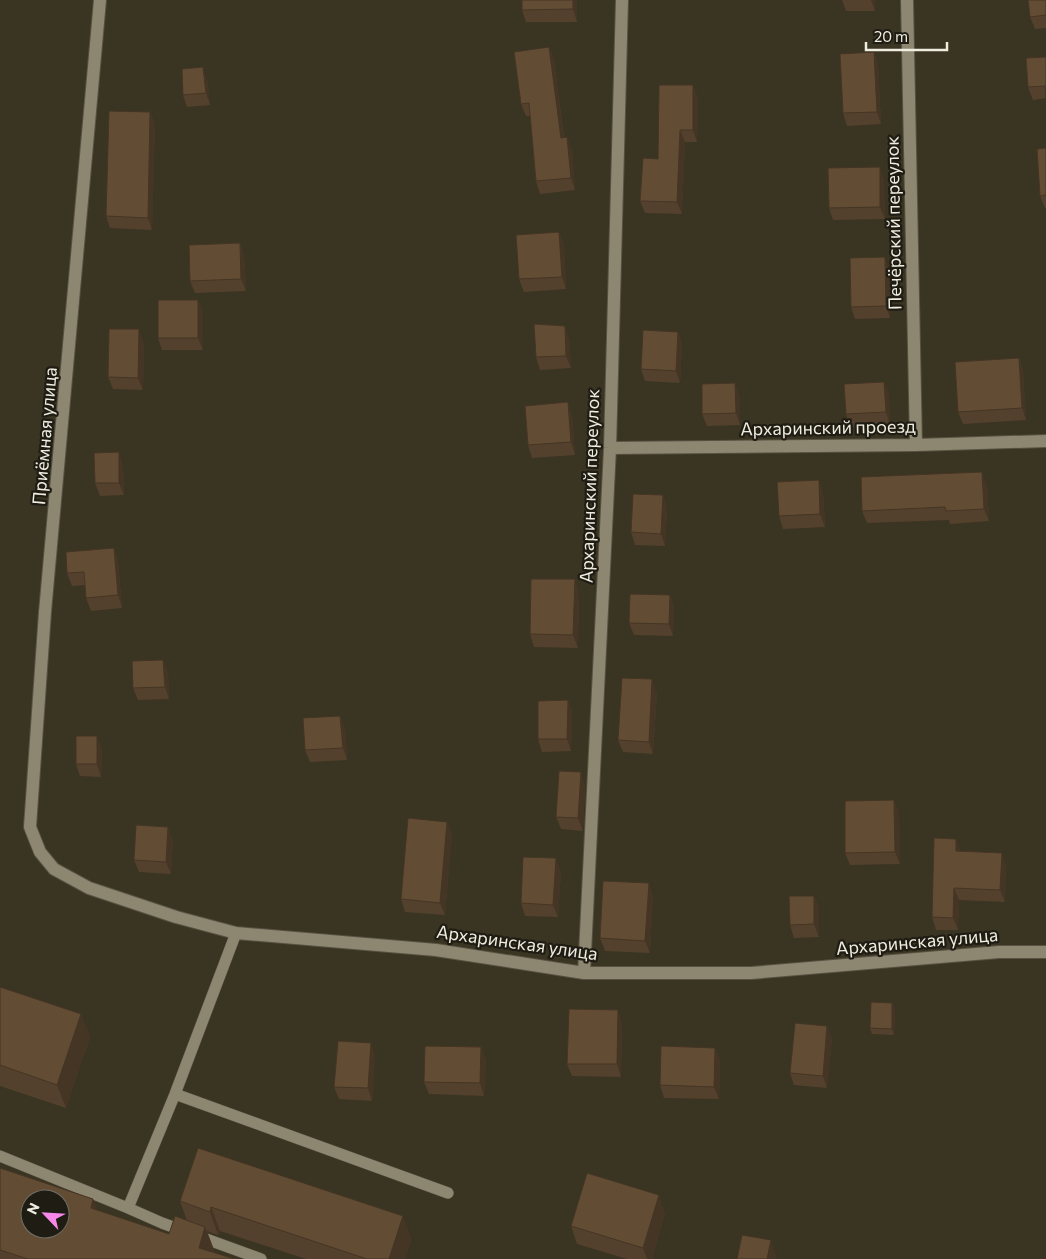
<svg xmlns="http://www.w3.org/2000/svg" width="1046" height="1259" viewBox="0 0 1046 1259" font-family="Commissioner,sans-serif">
<rect width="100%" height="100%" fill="#3a3422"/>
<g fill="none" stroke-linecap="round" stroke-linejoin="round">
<defs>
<path id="service" d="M175,1094L448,1193
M0,1156L128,1208L175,1094L236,933
M128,1208L162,1223L261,1259"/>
<path id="minor" d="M100,0L45,612L30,827L40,852L54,869L89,888L176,917L236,933L436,950L584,973H751L999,952H1046
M907,0L916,445
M610,448L916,445L1046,441
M584,973L610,448L622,0"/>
</defs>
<use href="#service" stroke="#575242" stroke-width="12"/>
<use href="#minor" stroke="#575242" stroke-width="14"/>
<use href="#service" stroke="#8d8771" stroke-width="11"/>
<use href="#minor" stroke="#8d8771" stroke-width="12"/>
</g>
<path fill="#54412d" d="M522,0H577V22H526L522,10Z
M842,0H875V11H846Z
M1046,0V28L1035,29L1030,17Z
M549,47L554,60L564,138L572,149L575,190L540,194L536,181L530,116H526L521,104Z
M874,52L878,64L881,124L847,126L843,113Z
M1046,57V98L1033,100L1028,87Z
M207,79L210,105L187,107L183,95Z
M693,85L698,98L697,142H685L682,214L645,213L640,201L658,159Z
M150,112L155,124L152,230L110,228L106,216Z
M1046,148V208H1045L1040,196Z
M884,179L885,219L833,220L829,208Z
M559,232L564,245L566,289L524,292L519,279Z
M240,243L244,255L246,291L195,293L190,281Z
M889,269L890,318L855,319L851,307Z
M198,300L203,312V350H162L158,338Z
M678,332L682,344L680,383L645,381L641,369Z
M569,338L571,368L540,370L536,357Z
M144,342L143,390L113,389L108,377Z
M1019,358L1023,370L1026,420L963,424L958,412Z
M884,382L889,395L890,425L850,427L846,414Z
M740,396V425L707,426L702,414Z
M572,415L575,455L532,458L528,445Z
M123,465L124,495L100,496L95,483Z
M987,485L989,521L950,524L949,520L867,523L862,511Z
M823,492L825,527L783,529L779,516Z
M663,495L667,508L665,546L635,545L631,532Z
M114,548L118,561L122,608L91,611L86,598L85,585L72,586L67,573Z
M579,592L578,648L534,647L530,634Z
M670,595L674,607L673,636L634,635L629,623Z
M163,660L168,673L169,699L138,700L133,688Z
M657,692L653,754L623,752L618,740Z
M568,700L572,712L571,751L542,752L538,739Z
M345,728L347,760L310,762L305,750Z
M102,748L101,777L80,776L76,764Z
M585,785L583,831L561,829L556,817Z
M894,800L899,813L900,864L850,865L845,853Z
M447,822L452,834L445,915L405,912L401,899Z
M173,840L171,874L139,872L134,860Z
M961,851L1006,865L1005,902L959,900L958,930H936L932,917Z
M561,871L558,917L525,916L521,903Z
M653,895L650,953L605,951L600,938Z
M814,896L819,908V937L794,938L790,925Z
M0,987L81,1014L90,1037L66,1108L0,1086Z
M892,1003L895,1009L894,1035L872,1034L870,1028Z
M622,1022L621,1077L572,1076L567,1064Z
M827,1026L832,1038L827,1088L794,1085L790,1073Z
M481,1047L486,1060L484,1096L429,1094L424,1082Z
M715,1048L720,1060L719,1099L664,1098L660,1085Z
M375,1056L372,1101L339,1099L334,1087Z
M0,1168L98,1211L169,1234L187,1221L180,1201L412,1239L405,1259H306L220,1231L218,1235L207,1231L214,1250L213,1252L235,1259H0Z
M665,1213L652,1259H627L577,1244L571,1226Z"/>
<path fill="#453524" d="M573,0H577V22L573,9Z
M871,0H875V11Z
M549,47L554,60L565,150L561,138Z
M874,52L878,64L881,124L877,112Z
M203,67L207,79L210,105L206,93Z
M693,85L698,98L697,142L693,130Z
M150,112L155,124L152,230L148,218Z
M680,130L685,142L682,214L677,202Z
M567,137L572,149L575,190L571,178Z
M880,167L884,179L885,219L880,207Z
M559,232L564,245L566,289L562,277Z
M240,243L244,255L246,291L241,279Z
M885,257L889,269L890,318L886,306Z
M198,300L203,312V350L198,338Z
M565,326L569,338L571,368L566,356Z
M139,329L144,342L143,390L138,378Z
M678,332L682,344L680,383L676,371Z
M1019,358L1023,370L1026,420L1022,408Z
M884,382L889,395L890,425L886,412Z
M735,383L740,396V425L736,413Z
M568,402L572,415L575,455L571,442Z
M119,452L123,465L124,495L119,483Z
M982,472L987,485L989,521L984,509Z
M819,480L823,492L825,527L820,514Z
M663,495L667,508L665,546L661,534Z
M114,548L118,561L122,608L118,595Z
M575,579L579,592L578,648L573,635Z
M670,595L674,607L673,636L669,624Z
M163,660L168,673L169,699L165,687Z
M652,679L657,692L653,754L649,742Z
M568,700L572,712L571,751L567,739Z
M340,716L345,728L347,760L343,748Z
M97,736L102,748L101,777L97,764Z
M581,772L585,785L583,831L578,818Z
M894,800L899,813L900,864L895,852Z
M447,822L452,834L445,915L440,903Z
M168,827L173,840L171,874L166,862Z
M956,839L961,851H956Z
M1002,853L1006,865L1005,902L1000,890Z
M556,858L561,871L558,917L553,905Z
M649,883L653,895L650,953L645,941Z
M954,888L959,900L958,930L953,918Z
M814,896L819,908V937L814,924Z
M892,1003L895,1009L894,1035L892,1029Z
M618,1010L622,1022L621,1077L617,1064Z
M81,1014L90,1037L66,1108L57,1085Z
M827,1026L832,1038L827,1088L823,1076Z
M371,1043L375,1056L372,1101L368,1088Z
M481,1047L486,1060L484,1096L480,1083Z
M715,1048L720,1060L719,1099L714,1087Z
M659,1195L665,1213L652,1259H647L643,1248Z
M93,1199L102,1221L91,1208Z
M211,1207L220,1231L218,1235L210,1212Z
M403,1216L412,1239L405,1259H389Z
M205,1227L214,1250L211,1259L199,1248Z
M771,1240L777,1258V1259H767Z"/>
<path fill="#624c34" stroke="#453524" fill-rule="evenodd" d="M522,0H573V9L522,10Z
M1028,0H1046V15L1030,17Z
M549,47L561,138L567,137L571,178L536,181L529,103L521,104L514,52Z
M874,52L877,112L843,113L840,54Z
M1046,57V101L1045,86L1028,87L1026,58Z
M203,67L206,93L183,95L182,69Z
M659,85H693V130H680L677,202L640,201L643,158L658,159Z
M109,111L150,112L148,218L106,216Z
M1046,148V195L1040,196L1037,149Z
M880,167V207L829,208L828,168Z
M559,232L562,277L519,279L516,235Z
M240,243L241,279L190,281L189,245Z
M885,257L886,306L851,307L850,258Z
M158,300H198V338H158Z
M534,324L565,326L566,356L536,357Z
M109,329H139L138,378L108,377Z
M643,330L678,332L676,371L641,369Z
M1019,358L1022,408L958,412L955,362Z
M884,382L886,412L846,414L844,384Z
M735,383L736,413L702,414V384Z
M568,402L571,442L528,445L525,406Z
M119,452V483H95L94,453Z
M982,472L984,509L946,511L945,507L862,511L861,477Z
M819,480L820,514L779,516L777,482Z
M633,494L663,495L661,534L631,532Z
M114,548L118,595L86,598L84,572L67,573L66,552Z
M531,579H575L573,635L530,634Z
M630,594L670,595L669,624L629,623Z
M163,660L165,687L133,688L132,661Z
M622,678L652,679L649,742L618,740Z
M568,700L567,739H538V701Z
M340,716L343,748L305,750L303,718Z
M76,736H97V764H76Z
M559,771L581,772L578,818L556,817Z
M894,800L895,852L845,853V801Z
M408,818L447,822L440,903L401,899Z
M136,825L168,827L166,862L134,860Z
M934,838L956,839V851L1002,853L1000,890L954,888L953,918L932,917Z
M523,857L556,858L553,905L521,903Z
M603,881L649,883L645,941L600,938Z
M789,896H814V924L790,925Z
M0,987L81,1014L57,1085L0,1065Z
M871,1002L892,1003V1029L870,1028Z
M569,1009L618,1010L617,1064H567Z
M795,1023L827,1026L823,1076L790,1073Z
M338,1041L371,1043L368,1088L334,1087Z
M425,1046L481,1047L480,1083L424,1082Z
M661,1046L715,1048L714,1087L660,1085Z
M198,1148L403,1216L389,1259H367L211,1207L210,1212L180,1201Z
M0,1168L93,1199L91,1208L169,1234L175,1216L205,1227L199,1248L235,1259H28L0,1250ZM30,1199H60V1229H30Z
M587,1173L659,1195L643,1248L571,1226Z
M742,1235L771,1240L767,1259H737Z"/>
<g text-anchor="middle" stroke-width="4.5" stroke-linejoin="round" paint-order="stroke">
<g font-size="18" fill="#efece0" stroke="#1f1c14">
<text transform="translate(894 223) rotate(-91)" y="6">Печёрский переулок</text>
<text transform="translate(828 428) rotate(-1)" y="6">Архаринский проезд</text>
<text transform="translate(45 436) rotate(-85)" y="6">Приёмная улица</text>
<text transform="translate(590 486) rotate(-88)" y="6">Архаринский переулок</text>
<text transform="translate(917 942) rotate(-5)" y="6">Архаринская улица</text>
<text transform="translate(517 943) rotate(8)" y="6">Архаринская улица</text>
</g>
</g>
<g transform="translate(45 1214) rotate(295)"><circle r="24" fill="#1f1c14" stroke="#726f66"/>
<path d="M0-4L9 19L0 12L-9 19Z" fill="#f987e8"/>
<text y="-8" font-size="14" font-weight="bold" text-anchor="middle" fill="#efece0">N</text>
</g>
<path d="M866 42v8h81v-8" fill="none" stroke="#efece0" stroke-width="2.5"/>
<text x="874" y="42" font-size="15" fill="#efece0" stroke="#1f1c14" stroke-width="4" paint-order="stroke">20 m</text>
</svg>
